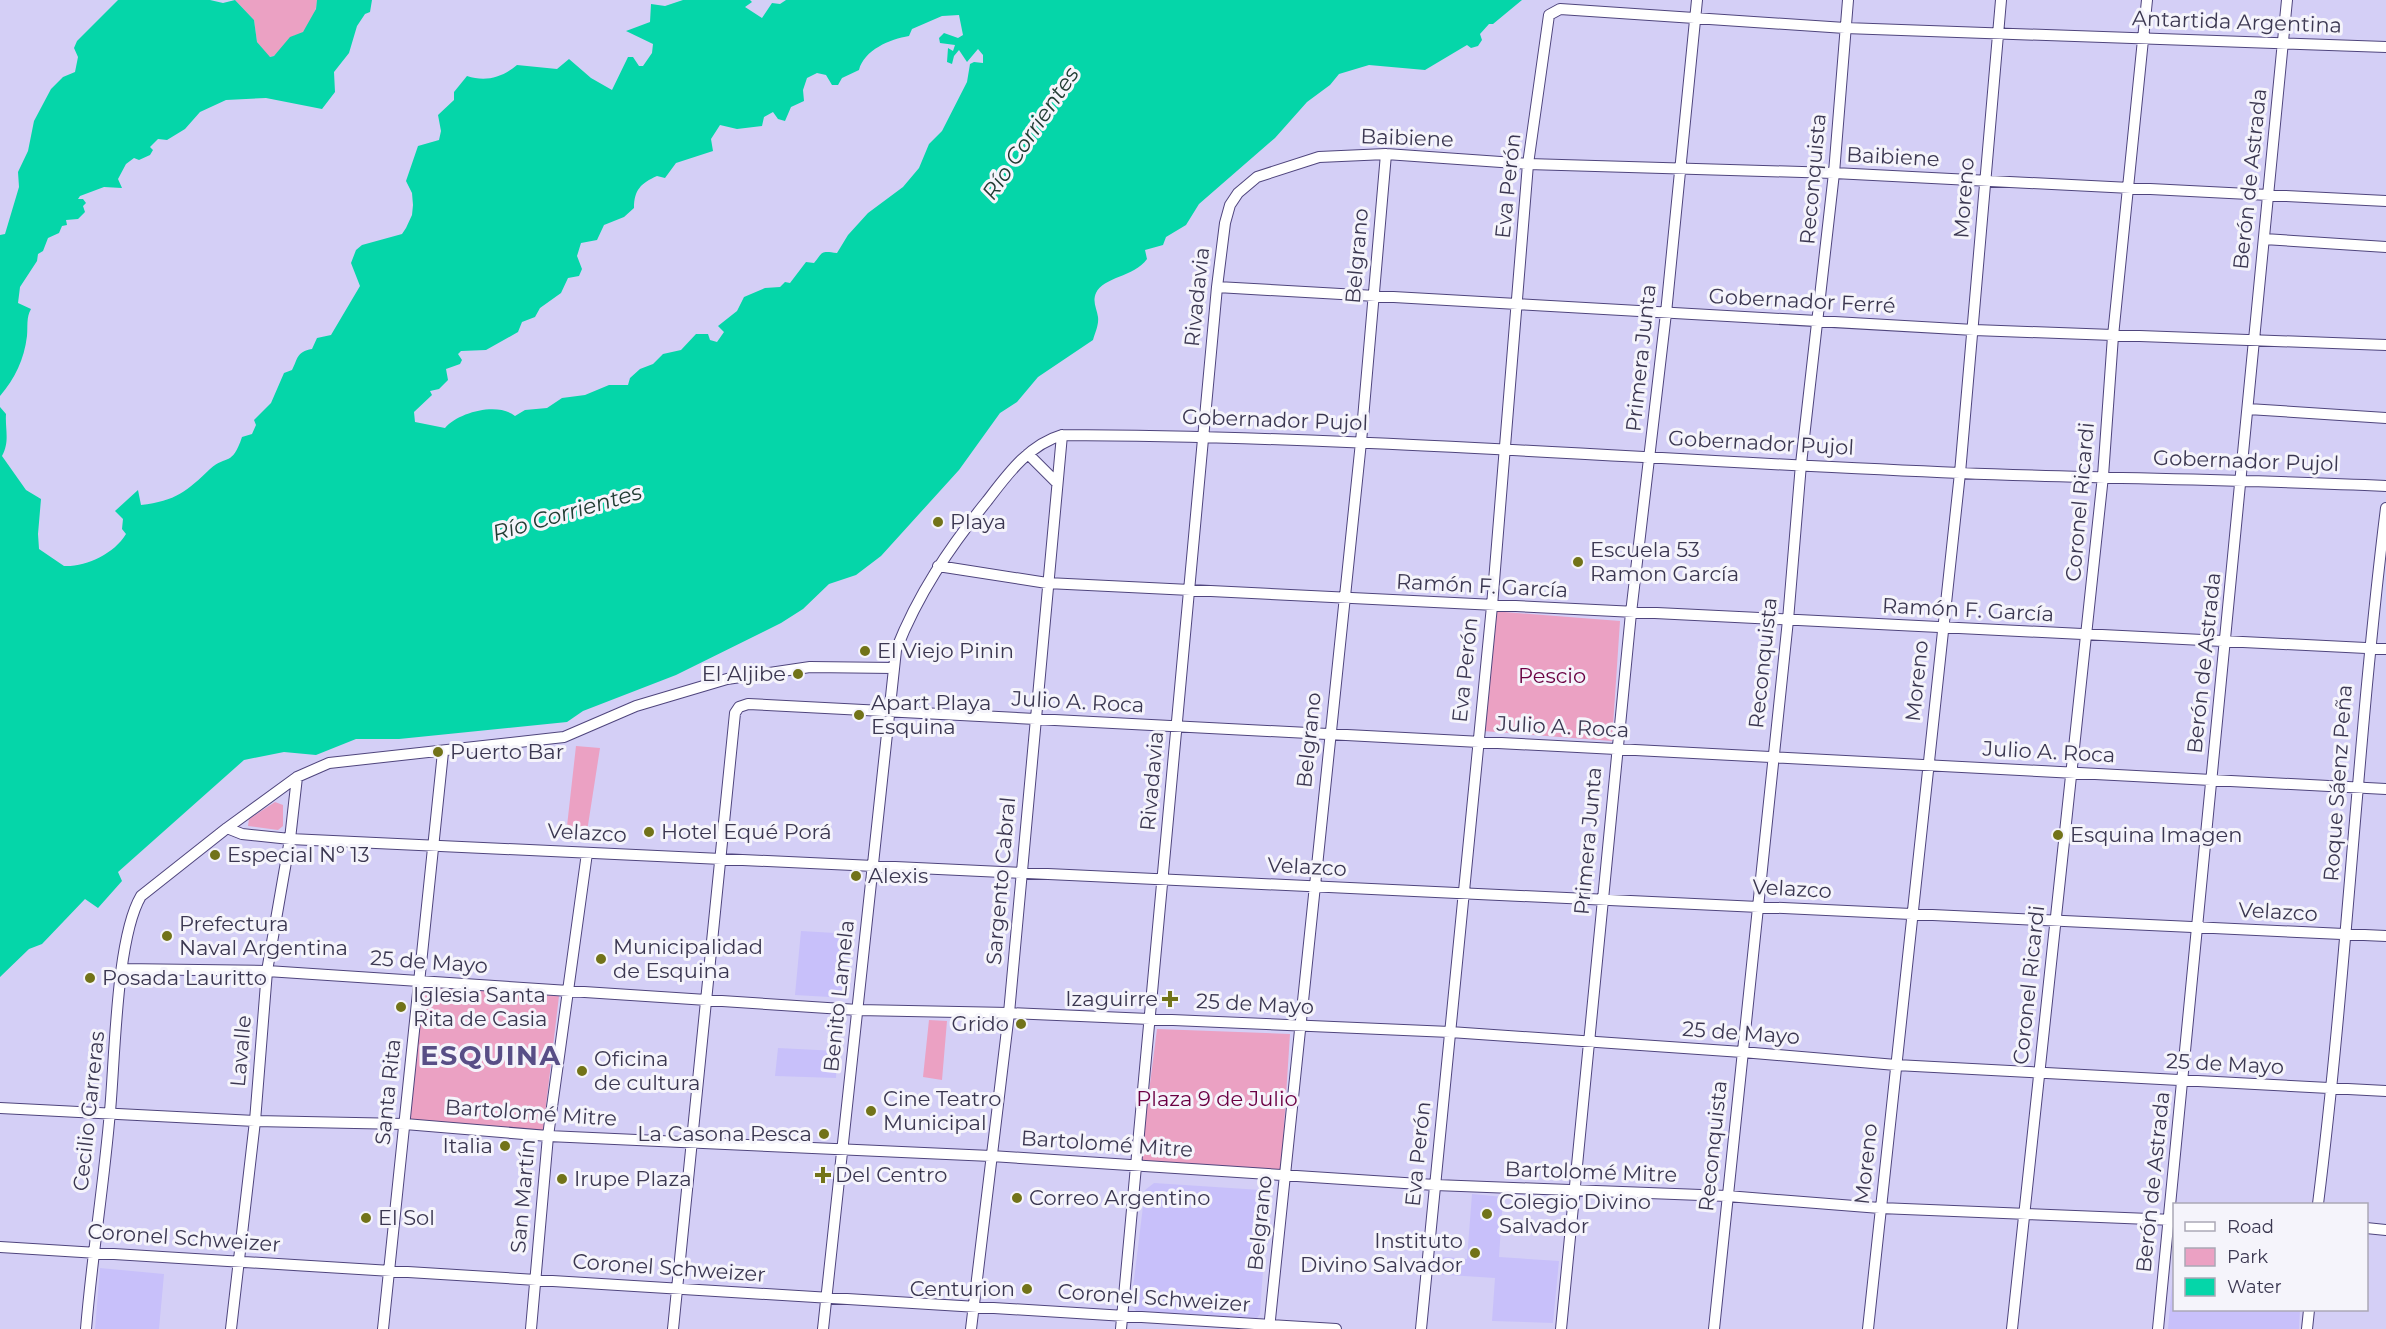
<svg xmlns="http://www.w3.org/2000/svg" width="2386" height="1329" viewBox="0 0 2386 1329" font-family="Montserrat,sans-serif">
<rect width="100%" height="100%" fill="#d4cff6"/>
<path fill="#c8c0fa" d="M801,931L852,934L847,998L795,995Z
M778,1048L837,1051L836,1078L775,1076Z
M1154,1183L1261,1190L1268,1198L1260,1314L1257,1318L1136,1311L1131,1304L1145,1190Z
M1472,1194L1503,1197L1499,1257L1559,1261L1553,1323L1492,1321L1495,1278L1433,1274L1436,1256L1467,1259Z
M2174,1262V1310H2300L2299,1329H2168Z
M100,1268L164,1274L159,1329H95Z"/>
<path fill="#eba1c3" d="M235,0H317C317,12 309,24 301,35H295L274,56L269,57L257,42L254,20Z
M1492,611L1620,621L1612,741L1483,731Z
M576,746L600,748L586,838L566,835Z
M275,802L283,805V826L278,830L248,826L249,819Z
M424,987L559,996L543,1131L409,1121Z
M929,1020L947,1021L942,1080L923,1077Z
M1157,1029L1290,1034L1281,1173L1140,1162Z"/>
<path fill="#05d6a9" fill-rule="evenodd" d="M118,0H210L223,3L235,0L254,20L257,42L270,57L274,56L290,37L303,32L316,9L317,0H372L370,12L365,14L357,26L349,53L334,72L335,92L322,109L266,98L226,100L200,112L185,129L167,140L158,139L150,147L153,150L150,155L139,160L134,158L126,164L118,179L122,188L104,187L80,196L78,199H83L86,203L83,206L85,212L78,219L66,220L67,225L62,226L59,233L48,238L43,251L38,254L37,261L20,287L18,303L31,309C26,318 28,326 27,336C24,360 15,378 0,396V235L5,234L19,187L18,172L28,151L34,121L51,89L63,77L75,72L78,57L74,48L77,41Z
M683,0H750L752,2L745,7L762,18L772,3L780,4L786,0H1522L1493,24H1489L1480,34L1482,40L1478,46L1471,48L1467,45L1425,70L1369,65L1339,74L1330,85L1307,102L1275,138L1199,204L1186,225L1166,237L1163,245L1145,250L1147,259C1134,277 1103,277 1096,293C1092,302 1097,309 1098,317C1099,325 1095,333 1093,340L1038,377L1017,402L1000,413L959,470L881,556L856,575L829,584L803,609L781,623L676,675L583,711L567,722L399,739H356L316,755L284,752L244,760L118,872L122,881L98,908L85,899L42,944L29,949L0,977V407L6,414C5,430 10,441 2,456L26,490L41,499L38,534L39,549L64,566C86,567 114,554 126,534L122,529L123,519L115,511L138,490L141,505C176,501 187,491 210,469C227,454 232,467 242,437L252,434L256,425L254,420L271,403L284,373L292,370C298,359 296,352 312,349L317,338L331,335L360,286L351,263L356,250L362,245L402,234L406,228L412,215L413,205L412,193L406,181L418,146L439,140L441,131L438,115L454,100V92L467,76C485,82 502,78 517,65L557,69L569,59L591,78L612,90L628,57H633L639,66H643L652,53L653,44L626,31L650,22L651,4L665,6ZM959,15L963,35L958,38L944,33L939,38L940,43L955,45L953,51L948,48L947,62L952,64L954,56L959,50L967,62L978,49L983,55V63L974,62L970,64L967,82L942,131L929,144L919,168L903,187L868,213L848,235L837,253C819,250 823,253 814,263L806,262L790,283L785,282L780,287L765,288L744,297L737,311L718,326L724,332L717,342L710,340L708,334H696L681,350L663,354L653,364L640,369L630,378L628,385H609L585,395L562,398L547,408L525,410L515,416C498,402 459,412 445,428L415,422L414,412L432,395L430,391L439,389L448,380L446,369L460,364L462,360L458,354L461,351L486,350L518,332L522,322L535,317L540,308L561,293L568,278L579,276L582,269L577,256L581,243L597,240L604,225L624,217L634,208C634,190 641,183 657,176L665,178L676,163L713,151L711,139L720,125L737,129L762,126L764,117L773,112L778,119L785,121L791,107L804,101L803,90L807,78L817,73L826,75L832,85H838L842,78L859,70C864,50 890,39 909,36L912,29L942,16Z"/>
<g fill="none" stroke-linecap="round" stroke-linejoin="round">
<defs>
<path id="street" d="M2264,239L2386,247
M1217,287L1974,330L2386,345
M2248,409L2386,418
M1028,454L1057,483
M938,566L1047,583L2386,649
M227,828L242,834L290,839L2386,936
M122,969L267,971L858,1010L1009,1013L1450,1032L1742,1052L1896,1065L2386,1091
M0,1108L255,1121L405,1124L548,1136L991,1156L1435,1185L1727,1196L1880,1208L2174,1220
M2318,1204C2347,973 2357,740 2386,508
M2366,1228L2386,1230
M0,1247L1336,1329
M86,1329C92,1256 104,1184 110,1111C115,1059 116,938 141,896L227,828L297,777L329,763L564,737L636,706L727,679L810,667L894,668
M231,1329L255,1121L267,971L290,839L297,777
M383,1329L443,752
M531,1329L548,1136L587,853
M673,1329L735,713L739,707L748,704L2386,789
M823,1329L896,650C918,594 949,548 987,501C1007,475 1028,445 1062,435C1362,436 1660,461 1960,473C2102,479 2244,479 2386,486
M971,1329L1009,1013L1062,435
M1121,1329L1217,287L1225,223L1230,205L1238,193L1257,177L1319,157L1386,154L1528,164L1834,173L2386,201
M1269,1329L1361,442L1386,154
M1421,1329L1492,606L1528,164L1549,15L1560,9L1845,28L2386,47
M1561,1329L1631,613L1666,313L1697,0
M1714,1329L1788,620L1801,464L1834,173L1848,0
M1868,1329L1960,473L2001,0
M2012,1329L2103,476L2113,336L2147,0
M2158,1329L2287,0
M2307,1329L2309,1310"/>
</defs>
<use href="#street" stroke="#4f457d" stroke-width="12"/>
<use href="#street" stroke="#fff" stroke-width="10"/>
</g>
<g fill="#727319" stroke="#f5f4fb" stroke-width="2">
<circle cx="938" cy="522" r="6"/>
<circle cx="1578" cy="562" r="6"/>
<circle cx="865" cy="651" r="6"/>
<circle cx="798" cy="674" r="6"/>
<circle cx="859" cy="715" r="6"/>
<circle cx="438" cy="752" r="6"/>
<circle cx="649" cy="832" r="6"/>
<circle cx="2058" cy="835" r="6"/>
<circle cx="215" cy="855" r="6"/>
<circle cx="856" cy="876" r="6"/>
<circle cx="167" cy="936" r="6"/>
<circle cx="601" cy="959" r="6"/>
<circle cx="90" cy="978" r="6"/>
<path d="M1167 990h6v6h6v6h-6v6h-6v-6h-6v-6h6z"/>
<circle cx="401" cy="1007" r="6"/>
<circle cx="1021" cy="1024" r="6"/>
<circle cx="582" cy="1071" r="6"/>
<circle cx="871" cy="1111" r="6"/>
<circle cx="824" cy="1134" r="6"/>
<circle cx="505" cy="1146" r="6"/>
<path d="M820 1166h6v6h6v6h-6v6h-6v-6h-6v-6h6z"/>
<circle cx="562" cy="1179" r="6"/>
<circle cx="1017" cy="1198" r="6"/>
<circle cx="1487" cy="1214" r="6"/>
<circle cx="366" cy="1218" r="6"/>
<circle cx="1475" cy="1253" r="6"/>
<circle cx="1027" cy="1289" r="6"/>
</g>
<g text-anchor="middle" stroke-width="6" stroke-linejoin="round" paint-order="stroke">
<g font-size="21" fill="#3b3751" stroke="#f5f4fb">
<text transform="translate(2237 22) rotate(2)" y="7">Antartida Argentina</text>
<text transform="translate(1407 138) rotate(2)" y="7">Baibiene</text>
<text transform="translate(1893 157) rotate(3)" y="7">Baibiene</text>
<text transform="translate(1813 179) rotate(-85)" y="7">Reconquista</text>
<text transform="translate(2250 179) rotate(-84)" y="7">Berón de Astrada</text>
<text transform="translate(1508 186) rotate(-84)" y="7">Eva Perón</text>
<text transform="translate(1964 198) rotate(-86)" y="7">Moreno</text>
<text transform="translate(1357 256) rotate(-85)" y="7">Belgrano</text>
<text transform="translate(1197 297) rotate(-84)" y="7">Rivadavia</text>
<text transform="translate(1802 301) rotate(3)" y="7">Gobernador Ferré</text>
<text transform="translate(1641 358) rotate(-84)" y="7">Primera Junta</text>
<text transform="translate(1275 420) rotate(2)" y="7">Gobernador Pujol</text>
<text transform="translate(1761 443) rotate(3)" y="7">Gobernador Pujol</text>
<text transform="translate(2246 461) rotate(2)" y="7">Gobernador Pujol</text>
<text transform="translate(2080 502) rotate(-85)" y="7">Coronel Ricardi</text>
<text transform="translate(1482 586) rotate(3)" y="7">Ramón F. García</text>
<text transform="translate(1968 610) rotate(3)" y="7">Ramón F. García</text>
<text transform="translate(1763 663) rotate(-84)" y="7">Reconquista</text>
<text transform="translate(2204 663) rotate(-84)" y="7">Berón de Astrada</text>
<text transform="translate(1465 670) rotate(-84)" y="7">Eva Perón</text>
<text transform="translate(1917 681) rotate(-84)" y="7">Moreno</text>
<text transform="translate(1078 702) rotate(3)" y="7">Julio A. Roca</text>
<text transform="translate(1563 727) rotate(3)" y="7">Julio A. Roca</text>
<text transform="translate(1309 740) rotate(-84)" y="7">Belgrano</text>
<text transform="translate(2049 752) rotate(3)" y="7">Julio A. Roca</text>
<text transform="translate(1152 781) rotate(-85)" y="7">Rivadavia</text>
<text transform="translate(2338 783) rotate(-86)" y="7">Roque Sáenz Peña</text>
<text transform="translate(587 833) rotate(3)" y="7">Velazco</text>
<text transform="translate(1588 841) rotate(-85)" y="7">Primera Junta</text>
<text transform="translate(1307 867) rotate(3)" y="7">Velazco</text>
<text transform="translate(1001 881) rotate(-85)" y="7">Sargento Cabral</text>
<text transform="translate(1792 889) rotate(3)" y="7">Velazco</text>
<text transform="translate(2278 912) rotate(3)" y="7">Velazco</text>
<text transform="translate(429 962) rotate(4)" y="7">25 de Mayo</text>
<text transform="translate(2029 985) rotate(-84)" y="7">Coronel Ricardi</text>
<text transform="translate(839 996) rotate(-84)" y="7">Benito Lamela</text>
<text transform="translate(1255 1004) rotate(3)" y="7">25 de Mayo</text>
<text transform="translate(1741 1033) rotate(4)" y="7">25 de Mayo</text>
<text transform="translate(241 1051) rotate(-85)" y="7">Lavalle</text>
<text transform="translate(2225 1064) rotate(3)" y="7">25 de Mayo</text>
<text transform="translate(388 1092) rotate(-84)" y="7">Santa Rita</text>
<text transform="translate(89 1111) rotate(-84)" y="7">Cecilio Carreras</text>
<text transform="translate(531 1113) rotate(4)" y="7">Bartolomé Mitre</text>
<text transform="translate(1107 1144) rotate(4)" y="7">Bartolomé Mitre</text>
<text transform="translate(1713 1146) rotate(-84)" y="7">Reconquista</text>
<text transform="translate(1418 1154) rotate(-84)" y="7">Eva Perón</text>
<text transform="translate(1866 1164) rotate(-84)" y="7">Moreno</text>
<text transform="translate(1591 1172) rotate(2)" y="7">Bartolomé Mitre</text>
<text transform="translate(2153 1182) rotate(-84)" y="7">Berón de Astrada</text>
<text transform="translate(523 1196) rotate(-85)" y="7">San Martín</text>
<text transform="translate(1260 1223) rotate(-84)" y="7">Belgrano</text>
<text transform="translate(184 1238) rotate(4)" y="7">Coronel Schweizer</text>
<text transform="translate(669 1268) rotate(4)" y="7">Coronel Schweizer</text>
<text transform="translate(1154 1298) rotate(4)" y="7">Coronel Schweizer</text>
</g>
<g font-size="21" fill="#3b3751" stroke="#f5f4fb" text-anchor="start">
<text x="950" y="529">Playa</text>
<text x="1590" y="557">Escuela 53<tspan x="1590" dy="24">Ramon García</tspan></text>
<text x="877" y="658">El Viejo Pinin</text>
<text x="786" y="681" text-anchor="end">El Aljibe</text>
<text x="871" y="710">Apart Playa<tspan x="871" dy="24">Esquina</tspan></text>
<text x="450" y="759">Puerto Bar</text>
<text x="661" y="839">Hotel Equé Porá</text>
<text x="2070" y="842">Esquina Imagen</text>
<text x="227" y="862">Especial Nº 13</text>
<text x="868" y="883">Alexis</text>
<text x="179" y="931">Prefectura<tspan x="179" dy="24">Naval Argentina</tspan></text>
<text x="613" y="954">Municipalidad<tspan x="613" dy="24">de Esquina</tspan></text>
<text x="102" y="985">Posada Lauritto</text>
<text x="413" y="1002">Iglesia Santa<tspan x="413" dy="24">Rita de Casia</tspan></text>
<text x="1158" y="1006" text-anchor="end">Izaguirre</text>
<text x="1009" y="1031" text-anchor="end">Grido</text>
<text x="594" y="1066">Oficina<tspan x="594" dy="24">de cultura</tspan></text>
<text x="883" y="1106">Cine Teatro<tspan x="883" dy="24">Municipal</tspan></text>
<text x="812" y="1141" text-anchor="end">La Casona Pesca</text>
<text x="493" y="1153" text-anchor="end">Italia</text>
<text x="835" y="1182">Del Centro</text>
<text x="574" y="1186">Irupe Plaza</text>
<text x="1029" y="1205">Correo Argentino</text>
<text x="1499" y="1209">Colegio Divino<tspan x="1499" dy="24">Salvador</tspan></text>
<text x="378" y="1225">El Sol</text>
<text x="1463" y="1248" text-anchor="end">Instituto<tspan x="1463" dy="24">Divino Salvador</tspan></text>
<text x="1015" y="1296" text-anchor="end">Centurion</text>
</g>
<g font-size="21" fill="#6b0043" stroke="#f5f4fb">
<text x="1552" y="683">Pescio</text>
<text x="1217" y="1106">Plaza 9 de Julio</text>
</g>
<g font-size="22" font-style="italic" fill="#213c33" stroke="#f5f4fb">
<text transform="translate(1030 133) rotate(-56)" y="8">Río Corrientes</text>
<text transform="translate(567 512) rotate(-16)" y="8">Río Corrientes</text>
</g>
<g font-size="27" font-weight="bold" letter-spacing="1.5" fill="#584e86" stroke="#f5f4fb">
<text x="491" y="1065">ESQUINA</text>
</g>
</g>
<rect x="2173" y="1203" width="195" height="108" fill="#f5f4fb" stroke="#aba8b7" stroke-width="1.5"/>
<rect x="2185" y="1222" width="30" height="9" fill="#ffffff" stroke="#aba8b7" stroke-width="1.5"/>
<text x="2227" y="1233" font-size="18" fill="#3b3751">Road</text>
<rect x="2185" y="1248" width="30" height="18" fill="#eba1c3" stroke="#aba8b7" stroke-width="1.5"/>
<text x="2227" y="1263" font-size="18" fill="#3b3751">Park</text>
<rect x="2185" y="1278" width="30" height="18" fill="#05d6a9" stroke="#aba8b7" stroke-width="1.5"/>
<text x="2227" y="1293" font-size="18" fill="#3b3751">Water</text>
</svg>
